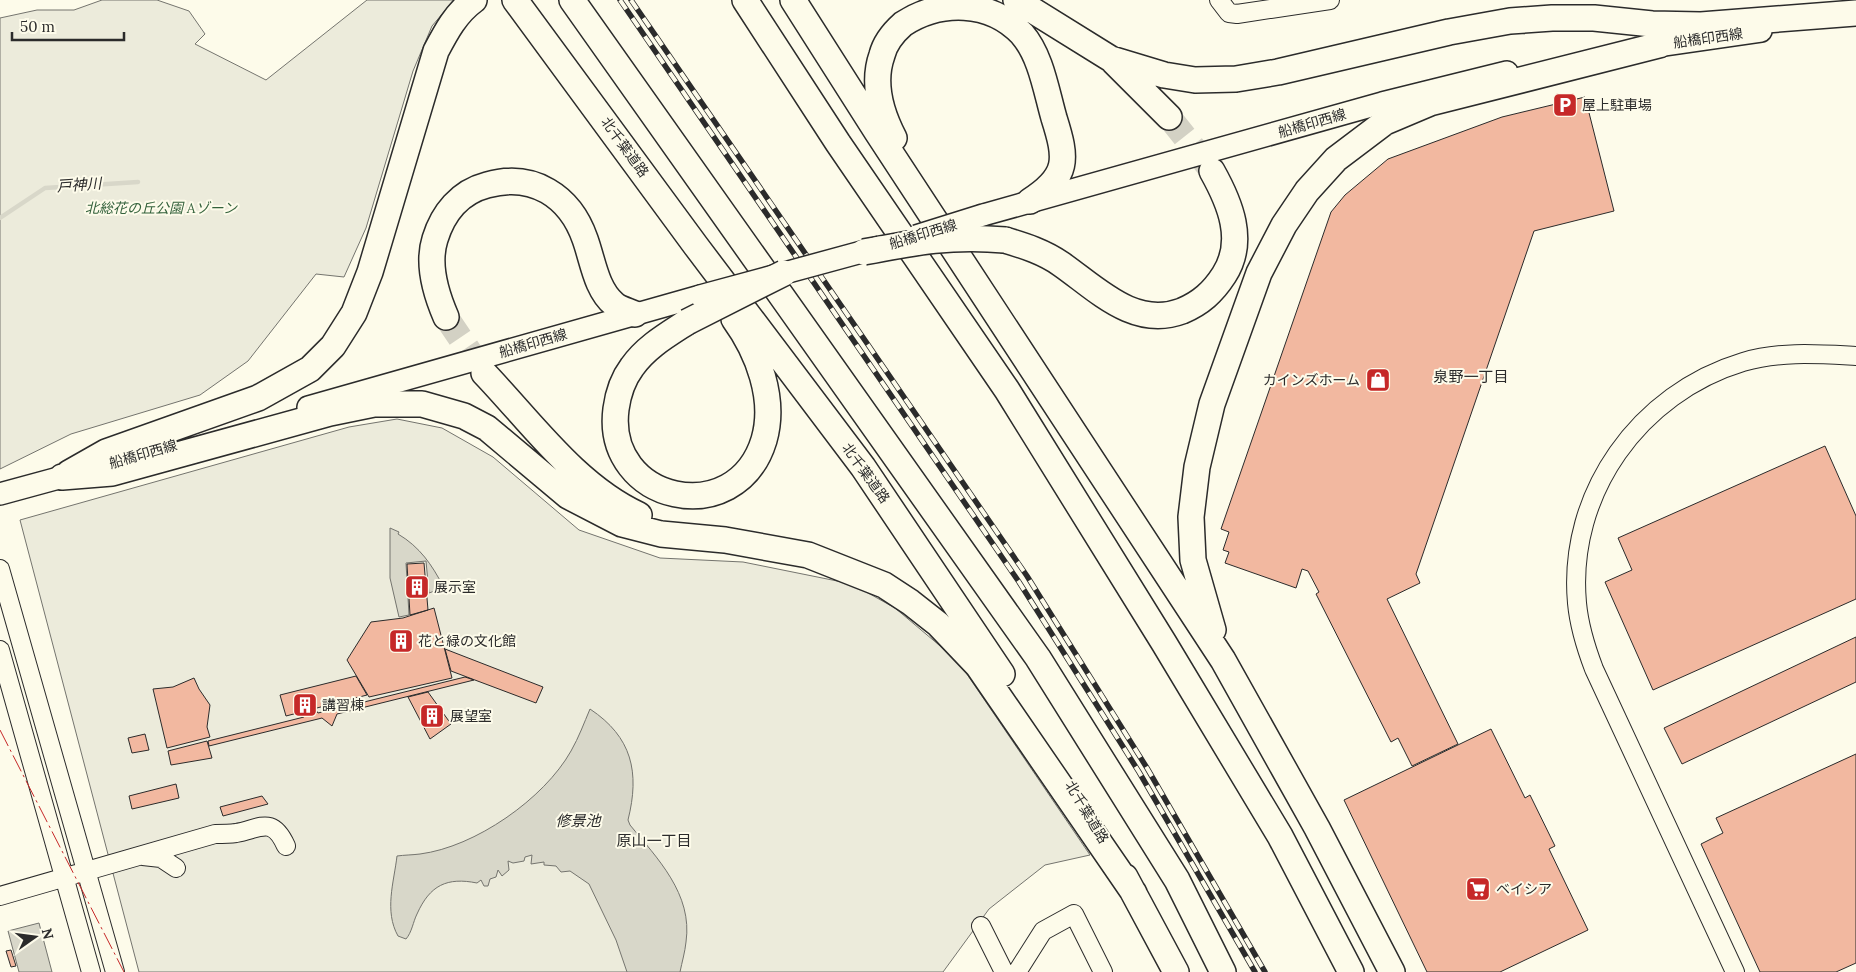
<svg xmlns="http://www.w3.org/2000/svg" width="1856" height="972" viewBox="0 0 1856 972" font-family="Lora,'Noto Sans JP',serif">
<rect width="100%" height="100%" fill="#fdfbea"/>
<path fill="#ecebdb" stroke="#74746e" d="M102,0H157L189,11L205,34L195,44L266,80L367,0H454L432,26L413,71L366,228L344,277L316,274L248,361L200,395L71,434L0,469V18L37,10H74Z
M397,419L442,428L493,457L579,530L660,558L743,562L852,584L895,608L958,661L1090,855L1045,865L989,909L943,972H139L20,520L349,427Z"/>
<path fill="#d8d7c9" stroke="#74746e" d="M390,528L399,532L398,534C420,547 432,565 443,586V588L429,593L426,561L406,563L409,615L399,617L390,578Z
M590,709C632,737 640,772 628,820L630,825C657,858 693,894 686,942C685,952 682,962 680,972H627L616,940L589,884L570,871L561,872L556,866L544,865V862L531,864L532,855L525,857L524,861L513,863L508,861L509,870L502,876L498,870L496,877L490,879L488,886H484L481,880L477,883C447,877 430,885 417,914C413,922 412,932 406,939L398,936C384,911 394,882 397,856C404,855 412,855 420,854C475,847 544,799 571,751C579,737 584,723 590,709Z
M39,923L52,972H19L8,931Z"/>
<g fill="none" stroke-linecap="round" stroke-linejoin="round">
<path stroke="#d8d7c9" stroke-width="4.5" d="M0,218L45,188L138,182"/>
</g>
<path fill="#f2b8a0" stroke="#2b2b2b" d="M1585,97L1614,211L1534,231L1416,574L1420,583L1387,599L1458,744L1412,766L1398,738L1391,742L1316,594L1319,592L1308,571L1302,569L1296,588L1225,563L1229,552L1223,550L1229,532L1221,529L1331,212L1345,195L1388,159L1502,117Z
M1825,446L1856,516V599L1653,690L1605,582L1632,570L1618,538Z
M424,563L428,610L410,615L407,564Z
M434,608L452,678L369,697L347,660L371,622L403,618Z
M1856,637V682L1682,764L1664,728Z
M445,649L543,687L536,703L451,671Z
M356,676L367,695L286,716L280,695Z
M465,677L474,680L337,714L332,726L322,718L209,746L208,741L304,717L305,711L315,709L318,713L339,708L340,702L349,700L352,705Z
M194,678L199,689L210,705L207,727L210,737L167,748L153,689L173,687Z
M428,692L451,724L430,739L408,697Z
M1491,729L1525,798L1530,795L1555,846L1549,849L1588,930L1500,972H1427L1344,800Z
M145,734L149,750L132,753L128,738Z
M207,741L212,758L171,765L168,751Z
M1856,754V963L1836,972H1760L1701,844L1723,833L1716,818Z
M176,784L179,798L132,809L129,796Z
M262,796L268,804L223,816L220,807Z
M11,950L16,966L11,967L6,951Z"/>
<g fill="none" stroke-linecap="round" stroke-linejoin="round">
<path stroke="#d3d1c4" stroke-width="25" stroke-dasharray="25 12" stroke-linecap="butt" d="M1169,117L1212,171
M446,317L484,373"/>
<defs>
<path id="minor" d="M1219,0L1229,13L1237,14L1330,0
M0,569L115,972
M0,650L91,972
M143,856L161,858L176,868
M0,896L215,834C222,834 229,834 236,833C260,829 272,815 286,846
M981,926L1004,972
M1017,972L1043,931L1074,914L1103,972
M1735,972L1594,669C1586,648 1579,625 1577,603C1567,493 1640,393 1743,362C1780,351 1818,354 1856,356"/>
<path id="major" d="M1643,48L1761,31
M983,215L1382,103L1507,72
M308,407L700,296
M0,494L77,473"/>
<path id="highway" d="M515,0L696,246L863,467L1002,674
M572,0L1038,658L1177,880L1223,972
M745,0L838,143L1007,390L1164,643L1280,836L1351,972
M793,0L877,132L1223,660L1317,828L1392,972
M1016,0L1111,59L1164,75L1195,80L1236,79L1278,72L1449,32L1510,21L1552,18H1594L1652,24L1701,25L1856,13
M1114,62L1169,117
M894,138C881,113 872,83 882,55C885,43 894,32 903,24C940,0 990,0 1022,34C1041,56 1046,90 1054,118C1067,159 1069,176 1030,201
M1005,240C1025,246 1044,252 1061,264C1097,289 1134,329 1182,311C1201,303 1213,292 1224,275C1246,241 1230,203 1212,171
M446,317C436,294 427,264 435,239C443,213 460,192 487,185C533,172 570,196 585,239C593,261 596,289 614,304C619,309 629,311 635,314
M687,322C667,335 646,347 632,367C623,379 618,394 616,409C604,502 736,532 764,440C776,399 758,352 734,319
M484,373C531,422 576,486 639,515
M69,473L106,452L258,398L310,369L333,346L354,313L370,272L436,51C446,32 456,13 474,0
M62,477L112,473L330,413L374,404H422L464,416L487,428L568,496L622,524L661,534L725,540L808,555L884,585L910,602L938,624L978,666L1134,893
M1213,630L1193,560L1191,517L1197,467L1212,404L1259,273L1284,225L1307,191L1336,159L1385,122L1430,103L1659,45
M1125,877L1176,972"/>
</defs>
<use href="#minor" stroke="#2b2b2b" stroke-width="20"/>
<use href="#major" stroke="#2b2b2b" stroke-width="24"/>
<use href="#highway" stroke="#2b2b2b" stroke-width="28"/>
<use href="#minor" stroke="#fdfbea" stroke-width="18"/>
<use href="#major" stroke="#fdfbea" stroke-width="21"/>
<use href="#highway" stroke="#fdfbea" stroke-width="25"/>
<defs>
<path id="rail" d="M620,0L1019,582L1139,772L1255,972
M631,0L1027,576L1147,768L1265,972"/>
</defs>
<use href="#rail" stroke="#2b2b2b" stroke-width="5.5"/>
<use href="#rail" stroke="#fdfbea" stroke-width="4" stroke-dasharray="11" stroke-linecap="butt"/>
<defs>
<path id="major-bridge" d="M916,236L983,215
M700,296L880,247"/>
<path id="highway-bridge" d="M864,252C916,242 952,235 1005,240
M687,322L784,273"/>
</defs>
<use href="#major-bridge" stroke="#2b2b2b" stroke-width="24" stroke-linecap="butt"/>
<use href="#highway-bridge" stroke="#2b2b2b" stroke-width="28" stroke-linecap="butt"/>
<use href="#major-bridge" stroke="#fdfbea" stroke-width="21"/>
<use href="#highway-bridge" stroke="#fdfbea" stroke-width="25"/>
<path stroke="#c62828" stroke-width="1" stroke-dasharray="18 4 2.5 4" stroke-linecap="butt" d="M0,730L124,972"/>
</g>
<defs>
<symbol id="parking-square" viewBox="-11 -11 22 22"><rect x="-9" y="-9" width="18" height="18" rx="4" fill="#c62828" stroke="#fdfbea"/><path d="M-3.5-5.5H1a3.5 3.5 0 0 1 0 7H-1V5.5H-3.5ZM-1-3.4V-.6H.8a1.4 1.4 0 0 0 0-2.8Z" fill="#fff"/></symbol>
<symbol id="shop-square" viewBox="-11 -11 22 22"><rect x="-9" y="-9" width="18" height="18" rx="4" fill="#c62828" stroke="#fdfbea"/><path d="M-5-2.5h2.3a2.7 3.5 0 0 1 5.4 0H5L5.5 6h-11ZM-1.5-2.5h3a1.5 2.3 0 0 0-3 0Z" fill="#fff"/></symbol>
<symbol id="building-square" viewBox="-11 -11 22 22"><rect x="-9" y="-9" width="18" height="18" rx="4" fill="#c62828" stroke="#fdfbea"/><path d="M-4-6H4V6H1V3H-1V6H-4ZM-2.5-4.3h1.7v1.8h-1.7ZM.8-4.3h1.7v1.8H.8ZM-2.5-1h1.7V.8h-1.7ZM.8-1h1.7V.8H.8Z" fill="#fff"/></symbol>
<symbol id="supermarket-square" viewBox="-11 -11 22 22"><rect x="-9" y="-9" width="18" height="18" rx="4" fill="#c62828" stroke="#fdfbea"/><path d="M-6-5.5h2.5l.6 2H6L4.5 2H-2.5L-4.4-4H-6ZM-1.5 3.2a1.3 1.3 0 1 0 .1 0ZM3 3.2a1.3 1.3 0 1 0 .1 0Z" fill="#fff"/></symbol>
</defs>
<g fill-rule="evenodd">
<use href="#parking-square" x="1551" y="91" width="28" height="28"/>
<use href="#shop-square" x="1364" y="366" width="28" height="28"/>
<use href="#building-square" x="403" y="573" width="28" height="28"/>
<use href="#building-square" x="387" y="627" width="28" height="28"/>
<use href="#building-square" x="291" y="691" width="28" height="28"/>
<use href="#building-square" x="418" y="702" width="28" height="28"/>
<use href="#supermarket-square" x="1464" y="875" width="28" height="28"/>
</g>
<g text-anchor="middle" stroke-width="4" stroke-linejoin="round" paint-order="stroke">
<g font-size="14" fill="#2b2b2b" stroke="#fdfbea">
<text transform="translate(1708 38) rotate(-8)" y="5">船橋印西線</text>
<text transform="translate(1312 123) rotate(-16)" y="5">船橋印西線</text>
<text transform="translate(625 147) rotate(54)" y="5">北千葉道路</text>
<text transform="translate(923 234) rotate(-17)" y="5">船橋印西線</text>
<text transform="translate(533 343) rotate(-16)" y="5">船橋印西線</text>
<text transform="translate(143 454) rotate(-16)" y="5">船橋印西線</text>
<text transform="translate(866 473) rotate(54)" y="5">北千葉道路</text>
<text transform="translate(1087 812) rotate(59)" y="5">北千葉道路</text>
</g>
<g font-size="14" fill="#2b2b2b" stroke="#fdfbea" text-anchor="start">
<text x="1582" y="110">屋上駐車場</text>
<text x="1360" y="385" text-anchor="end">カインズホーム</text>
<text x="434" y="592">展示室</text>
<text x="418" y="646">花と緑の文化館</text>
<text x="322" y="710">講習棟</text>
<text x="450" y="721">展望室</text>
<text x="1496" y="894">ベイシア</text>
</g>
<g font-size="14" font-style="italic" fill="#34623c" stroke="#fdfbea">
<text x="161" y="213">北総花の丘公園 Aゾーン</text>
</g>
<g font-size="15" font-style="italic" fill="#2b2b2b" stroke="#fdfbea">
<text transform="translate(79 185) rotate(-4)" y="5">戸神川</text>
<text x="578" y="826">修景池</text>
</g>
<g font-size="15" fill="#2b2b2b" stroke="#fdfbea">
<text x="1471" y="382">泉野一丁目</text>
<text x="654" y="846">原山一丁目</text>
</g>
</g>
<g transform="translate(35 937) rotate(76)" stroke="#fdfbea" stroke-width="4" paint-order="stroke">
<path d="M0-4L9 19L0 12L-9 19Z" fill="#2b2b2b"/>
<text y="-8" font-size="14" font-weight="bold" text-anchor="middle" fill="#2b2b2b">N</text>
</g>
<path d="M12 32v8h112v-8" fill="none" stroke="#2b2b2b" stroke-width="2.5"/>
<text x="20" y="32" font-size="15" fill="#2b2b2b" stroke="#fdfbea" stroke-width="4" paint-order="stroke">50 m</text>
</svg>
